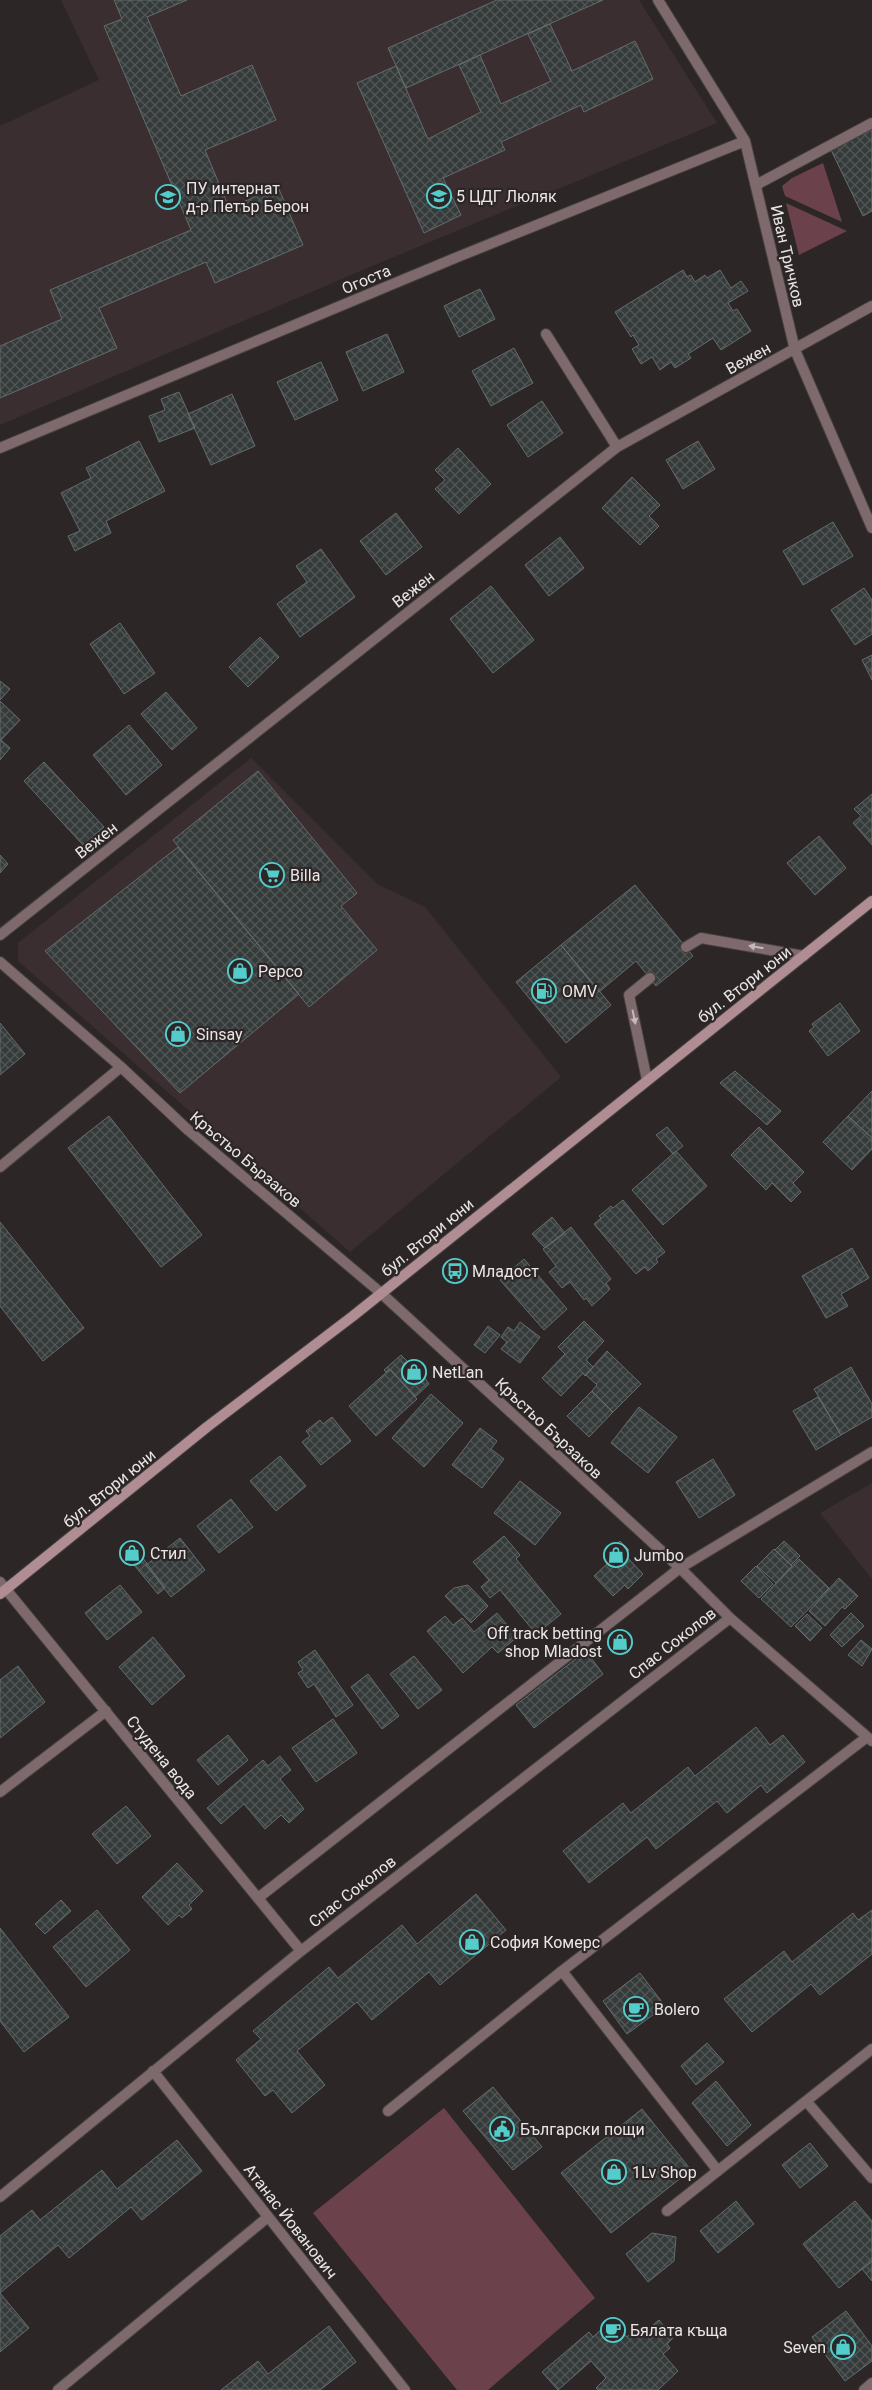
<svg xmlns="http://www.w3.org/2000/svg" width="872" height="2390" viewBox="0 0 872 2390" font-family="Roboto,sans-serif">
<defs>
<pattern id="building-cross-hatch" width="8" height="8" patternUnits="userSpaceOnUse" patternTransform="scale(1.25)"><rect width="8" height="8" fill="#343b3a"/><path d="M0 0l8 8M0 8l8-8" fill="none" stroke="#525756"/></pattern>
</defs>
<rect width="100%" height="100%" fill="#2d2627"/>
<path fill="#3b2e30" d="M61,0H639L717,123L365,269L0,425V126L99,80Z
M251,758L377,884L425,907L561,1077L350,1252L18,961V943Z
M872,1483V1579L820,1513Z"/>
<path fill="#6b424b" d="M823,163L842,222L785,196L782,186L792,178Z
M786,203L847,231L799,255Z
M444,2108L595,2298L488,2390H457L313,2213Z"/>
<path fill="url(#building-cross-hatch)" stroke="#646c6c" d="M114,0H187L147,17L181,96L252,65L276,120L205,150L229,208L278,187L303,245L215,283L206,262L99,308L117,348L0,398V346L62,319L50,290L191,230L104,26L122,19Z
M497,0H603L406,88L388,48Z
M550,24L572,71L635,41L653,79L584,112L581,105L501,142L505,150L443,178L461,215L424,233L357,83L396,66L428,139L481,112L459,65L480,55L501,104L551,81L528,34Z
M872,128V211L863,216L830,148Z
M683,270L687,277L691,275L695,282L705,275L707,278L720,270L731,288L741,281L748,291L728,303L733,311L737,309L751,331L721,350L713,338L688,354L691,358L675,368L671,362L660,370L652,357L641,364L632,349L639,345L633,335L631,337L615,312Z
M480,289L495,319L459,337L444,306Z
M387,334L404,372L363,391L346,352Z
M514,348L533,383L491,406L472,371Z
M321,362L338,400L295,420L277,382Z
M179,392L195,428L159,442L149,416L165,410L161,399Z
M232,394L255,446L211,465L188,414Z
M542,401L563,433L528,457L507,425Z
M139,441L165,491L106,521L111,533L75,551L68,536L80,531L61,493L91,478L86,468Z
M698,441L715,469L683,489L666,460Z
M458,448L491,484L459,514L435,489L445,480L435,470Z
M632,477L660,505L649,516L659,526L640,545L602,508Z
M396,513L422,547L386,575L360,541Z
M833,522L853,556L803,585L783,551Z
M560,537L584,568L549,596L525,565Z
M321,549L355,597L300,637L277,604L307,582L296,566Z
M491,586L534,640L493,673L450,619Z
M864,588L872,600V634L855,645L831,610Z
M120,623L155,673L124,694L90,644Z
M260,637L279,657L248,687L229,667Z
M872,655V680L862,660Z
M0,681L10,689L0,700Z
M166,692L197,728L172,750L141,714Z
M0,701L20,720L1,740L10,748L0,760Z
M129,725L162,765L126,795L93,755Z
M44,762L104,827L83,845L24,781Z
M258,771L357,893L341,906L377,950L309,1007L173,840Z
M872,794V845L853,823L861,816L854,809Z
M819,836L846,868L815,895L787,863Z
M178,847L299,994L180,1093L45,951Z
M0,855L8,864L0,873Z
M635,885L693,956L656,986L636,961L599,992L561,945Z
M561,945L611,1005L566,1043L516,982Z
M840,1003L860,1031L828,1056L809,1031L814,1027L812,1024Z
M0,1023L25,1054L0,1075Z
M735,1071L781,1111L767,1125L720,1083Z
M872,1091V1138L848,1116Z
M109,1116L202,1235L161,1267L68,1148Z
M848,1116L872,1138V1149L852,1170L823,1142Z
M667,1127L683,1146L673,1154L656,1135Z
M759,1127L804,1172L793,1183L801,1192L791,1202L772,1183L766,1190L731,1155Z
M676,1151L707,1186L663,1225L632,1190Z
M623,1200L665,1252L656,1259L658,1262L648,1271L645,1267L636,1274L594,1224L601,1218L599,1216L611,1206L613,1208Z
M552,1217L565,1233L545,1248L532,1234Z
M0,1222L84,1328L43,1361L0,1306Z
M571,1227L611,1279L606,1283L610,1289L592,1306L586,1298L584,1300L570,1282L562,1288L549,1272L556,1266L543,1249Z
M852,1248L869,1278L841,1294L848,1306L826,1318L802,1276Z
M524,1259L567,1309L544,1330L500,1280Z
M584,1321L604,1341L586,1360L593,1367L585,1376L583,1373L561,1396L542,1378L565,1354L558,1347Z
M520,1322L540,1337L520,1363L501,1349L507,1342L501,1337L508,1327L514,1331Z
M488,1326L500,1335L485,1353L474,1345Z
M607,1351L641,1384L613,1412L592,1391L597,1385L586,1375Z
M401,1355L412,1366L416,1363L427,1374L424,1377L429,1384L415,1397L390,1369L386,1372L384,1370Z
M851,1367L872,1404V1417L841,1435L814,1389Z
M390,1369L417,1399L376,1436L349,1406Z
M592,1391L613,1412L589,1437L567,1416Z
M431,1394L463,1423L424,1467L392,1438Z
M818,1397L841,1435L816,1450L793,1411Z
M639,1407L677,1437L648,1473L611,1443Z
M332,1417L351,1441L321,1465L302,1442L310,1436L306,1431L320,1420L323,1424Z
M480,1428L497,1441L491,1449L504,1459L482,1488L452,1465Z
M280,1456L306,1486L276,1511L250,1481Z
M713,1459L735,1495L699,1518L676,1482Z
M520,1481L561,1513L535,1545L494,1513Z
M231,1499L253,1527L219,1553L197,1526Z
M504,1536L520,1555L516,1559L561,1614L536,1634L500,1590L490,1598L481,1587L489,1580L473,1562Z
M180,1538L205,1570L171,1597L146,1565Z
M620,1541L629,1550L625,1555L623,1553L611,1565L603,1557Z
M784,1541L800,1556L791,1565L775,1550Z
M134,1546L165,1588L158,1594L125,1554Z
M774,1549L792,1566L776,1583L757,1566Z
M623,1553L643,1574L628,1589L625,1585L613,1596L594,1576L608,1563L610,1566Z
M799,1559L829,1588L791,1627L761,1599Z
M756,1566L773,1584L759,1598L741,1581Z
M839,1578L858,1596L845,1609L842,1607L825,1626L809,1611Z
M120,1585L142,1612L107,1640L85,1613Z
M468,1585L488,1606L471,1623L445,1596L454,1588Z
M497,1613L517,1637L498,1653L492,1647L463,1673L427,1631L445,1616L453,1625L462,1618L474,1632Z
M851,1613L864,1626L842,1647L830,1635Z
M807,1614L822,1628L810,1641L795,1626Z
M153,1637L185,1676L152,1705L119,1667Z
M861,1640L872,1649L862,1666L848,1655Z
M315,1650L353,1705L336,1717L314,1684L308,1688L298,1673L303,1670L298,1662Z
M586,1651L603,1674L534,1728L516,1705Z
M414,1656L442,1690L418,1709L390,1674Z
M18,1666L45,1702L0,1738V1680Z
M368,1674L399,1716L382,1729L351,1687Z
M333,1719L357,1753L316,1782L292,1748Z
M756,1727L770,1745L783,1735L805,1762L767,1793L761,1785L727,1813L717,1801L656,1849L647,1837L589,1883L563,1851L623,1803L631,1813L688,1767L695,1776Z
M228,1735L248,1760L218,1785L197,1760Z
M280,1756L291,1770L280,1779L304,1809L289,1823L281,1815L265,1829L244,1804L221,1824L207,1808L263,1760L268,1766Z
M126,1806L151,1836L117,1864L92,1834Z
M177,1863L203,1891L189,1905L192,1909L182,1918L179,1915L168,1925L142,1897Z
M476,1894L506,1930L440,1985L429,1972L372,2020L357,2002L297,2051L325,2085L292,2113L273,2090L265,2096L236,2060L261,2039L253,2031L329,1967L338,1978L402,1925L417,1944Z
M61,1900L71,1911L45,1934L35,1924Z
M97,1910L130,1950L86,1987L53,1947Z
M872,1910V1954L820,1995L811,1984L752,2032L724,1999L784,1951L792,1962L853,1913L858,1920Z
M0,1928L69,2017L24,2052L0,2021Z
M640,1973L665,2006L627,2034L603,2001Z
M707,2043L724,2062L696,2085L681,2066Z
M716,2081L751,2125L727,2146L692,2103Z
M493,2087L542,2147L513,2170L463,2111Z
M642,2109L691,2170L611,2233L561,2173Z
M177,2140L202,2171L142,2220L131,2207L69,2258L58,2245L0,2293L29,2328L0,2352V2236L32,2210L40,2220L102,2170L117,2189Z
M810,2143L828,2166L800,2188L782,2165Z
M736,2201L754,2224L718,2253L700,2231Z
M855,2201L872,2221V2261L839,2288L803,2244Z
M652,2233L676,2237L674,2261L648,2282L626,2254Z
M872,2261V2281L862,2269Z
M846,2311L872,2346V2361L845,2381L812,2337Z
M659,2320L673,2338L667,2344L670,2348L663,2354L678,2371L658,2390H598L596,2388L606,2378L591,2361L558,2390L542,2372L589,2332L593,2337L605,2326H618L627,2337L638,2327L643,2333Z
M329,2326L356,2362L320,2390H221L258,2361L268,2374Z"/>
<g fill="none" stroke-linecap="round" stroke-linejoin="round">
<defs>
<path id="lane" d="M756,185L872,123
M686,947L701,938L804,956
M647,1080L629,995L650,978"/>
<path id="street" d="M658,0L745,141L795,350L872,528
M546,334L617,447
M0,448L460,256L745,141
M0,935L617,447L872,306
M0,962L121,1067L188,1130L381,1293L680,1568L730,1618L872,1741
M0,1167L121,1067
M0,1582L301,1951
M0,1792L106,1711
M258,1898L680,1568L872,1452
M562,1971L718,2171
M153,2071L405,2390
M807,2102L872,2178
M388,2111L562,1971L867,1737
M0,2197L301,1951L730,1618
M667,2211L872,2049
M58,2390L268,2217
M864,2390L872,2383"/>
<path id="secondary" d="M0,1594L207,1427L353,1316L872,901"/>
</defs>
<use href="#lane" stroke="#474142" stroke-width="12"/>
<use href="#street" stroke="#474142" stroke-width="12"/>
<use href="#secondary" stroke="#474142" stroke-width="12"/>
<use href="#lane" stroke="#7e696c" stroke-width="10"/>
<use href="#street" stroke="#7e696c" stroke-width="10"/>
<use href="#secondary" stroke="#af8d93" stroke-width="10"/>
</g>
<defs><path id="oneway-solid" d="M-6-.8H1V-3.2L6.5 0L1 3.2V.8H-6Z" transform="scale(1.25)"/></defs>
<g fill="#c4babb">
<use href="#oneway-solid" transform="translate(756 947) rotate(-170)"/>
<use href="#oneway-solid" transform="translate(634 1017) rotate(78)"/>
</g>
<defs>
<symbol id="school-ring" viewBox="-11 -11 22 22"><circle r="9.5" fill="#2d2627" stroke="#52cdcc" stroke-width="1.5"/><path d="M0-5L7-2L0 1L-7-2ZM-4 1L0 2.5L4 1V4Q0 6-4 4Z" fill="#52cdcc"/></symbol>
<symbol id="supermarket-ring" viewBox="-11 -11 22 22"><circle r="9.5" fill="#2d2627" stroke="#52cdcc" stroke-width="1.5"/><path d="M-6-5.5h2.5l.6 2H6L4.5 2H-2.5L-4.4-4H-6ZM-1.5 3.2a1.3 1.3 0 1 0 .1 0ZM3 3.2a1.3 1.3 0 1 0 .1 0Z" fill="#52cdcc"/></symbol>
<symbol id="shop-ring" viewBox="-11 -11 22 22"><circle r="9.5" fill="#2d2627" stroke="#52cdcc" stroke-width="1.5"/><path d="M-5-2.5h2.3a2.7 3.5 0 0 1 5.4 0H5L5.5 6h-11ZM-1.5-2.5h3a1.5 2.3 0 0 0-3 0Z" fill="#52cdcc"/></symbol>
<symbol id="fuel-ring" viewBox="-11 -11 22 22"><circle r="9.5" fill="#2d2627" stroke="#52cdcc" stroke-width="1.5"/><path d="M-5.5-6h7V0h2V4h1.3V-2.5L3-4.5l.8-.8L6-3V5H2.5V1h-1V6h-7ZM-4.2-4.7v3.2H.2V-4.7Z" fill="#52cdcc"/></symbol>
<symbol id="bus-ring" viewBox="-11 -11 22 22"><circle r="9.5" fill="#2d2627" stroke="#52cdcc" stroke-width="1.5"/><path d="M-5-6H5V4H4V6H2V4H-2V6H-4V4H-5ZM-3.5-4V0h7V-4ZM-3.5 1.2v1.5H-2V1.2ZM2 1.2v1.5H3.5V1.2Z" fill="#52cdcc"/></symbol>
<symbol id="cafe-ring" viewBox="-11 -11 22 22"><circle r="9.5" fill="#2d2627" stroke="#52cdcc" stroke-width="1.5"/><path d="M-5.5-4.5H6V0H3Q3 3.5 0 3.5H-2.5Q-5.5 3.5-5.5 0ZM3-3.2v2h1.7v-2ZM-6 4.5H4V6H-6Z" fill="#52cdcc"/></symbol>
<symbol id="civic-ring" viewBox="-11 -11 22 22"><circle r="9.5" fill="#2d2627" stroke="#52cdcc" stroke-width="1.5"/><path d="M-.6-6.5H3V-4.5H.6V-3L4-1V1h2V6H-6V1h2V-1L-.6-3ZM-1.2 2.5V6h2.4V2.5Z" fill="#52cdcc"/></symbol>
</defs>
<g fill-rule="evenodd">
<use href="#school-ring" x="425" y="182" width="28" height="28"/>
<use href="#school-ring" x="154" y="183" width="28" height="28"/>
<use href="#supermarket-ring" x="258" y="861" width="28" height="28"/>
<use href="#shop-ring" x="226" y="957" width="28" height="28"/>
<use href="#fuel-ring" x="530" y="977" width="28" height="28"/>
<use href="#shop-ring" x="164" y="1020" width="28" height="28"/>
<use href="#bus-ring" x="441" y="1257" width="28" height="28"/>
<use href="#shop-ring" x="400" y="1358" width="28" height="28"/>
<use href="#shop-ring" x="118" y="1539" width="28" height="28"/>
<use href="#shop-ring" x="602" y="1541" width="28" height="28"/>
<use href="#shop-ring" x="606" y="1628" width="28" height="28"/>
<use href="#shop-ring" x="458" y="1928" width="28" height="28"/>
<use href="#cafe-ring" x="622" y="1995" width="28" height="28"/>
<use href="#civic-ring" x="488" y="2115" width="28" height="28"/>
<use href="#shop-ring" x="600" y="2158" width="28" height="28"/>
<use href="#cafe-ring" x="599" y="2316" width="28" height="28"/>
<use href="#shop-ring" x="829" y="2333" width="28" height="28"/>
</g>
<g text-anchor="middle" stroke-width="4.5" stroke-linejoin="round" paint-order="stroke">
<g font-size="16" fill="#eae6e6" stroke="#2d2627" text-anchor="start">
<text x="186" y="194">ПУ интернат<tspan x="186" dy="18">д-р Петър Берон</tspan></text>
<text x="456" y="202">5 ЦДГ Люляк</text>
<text x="290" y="881">Billa</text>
<text x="258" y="977">Pepco</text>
<text x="562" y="997">OMV</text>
<text x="196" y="1040">Sinsay</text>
<text x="472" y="1277">Младост</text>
<text x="432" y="1378">NetLan</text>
<text x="150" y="1559">Стил</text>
<text x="634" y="1561">Jumbo</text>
<text x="602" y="1639" text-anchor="end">Off track betting<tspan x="602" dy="18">shop Mladost</tspan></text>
<text x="490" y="1948">София Комерс</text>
<text x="654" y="2015">Bolero</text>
<text x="520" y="2135">Български пощи</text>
<text x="632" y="2178">1Lv Shop</text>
<text x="630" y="2336">Бялата къща</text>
<text x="826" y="2353" text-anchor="end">Seven</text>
</g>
<g font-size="16" fill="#eae6e6" stroke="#2d2627">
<text transform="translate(788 256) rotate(77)" y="6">Иван Тричков</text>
<text transform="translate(366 279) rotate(-23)" y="6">Огоста</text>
<text transform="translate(748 358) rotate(-29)" y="6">Вежен</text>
<text transform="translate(413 589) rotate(-38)" y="6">Вежен</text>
<text transform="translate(96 840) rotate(-38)" y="6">Вежен</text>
<text transform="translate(744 984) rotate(-38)" y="6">бул. Втори юни</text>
<text transform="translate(246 1159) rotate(40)" y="6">Кръстьо Бързаков</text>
<text transform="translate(427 1237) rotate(-39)" y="6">бул. Втори юни</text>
<text transform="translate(549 1428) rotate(43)" y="6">Кръстьо Бързаков</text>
<text transform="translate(109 1488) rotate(-39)" y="6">бул. Втори юни</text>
<text transform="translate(672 1643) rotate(-38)" y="6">Спас Соколов</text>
<text transform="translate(162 1757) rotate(51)" y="6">Студена вода</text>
<text transform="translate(352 1891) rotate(-38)" y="6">Спас Соколов</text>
<text transform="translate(291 2221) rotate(52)" y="6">Атанас Йованович</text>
</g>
</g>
</svg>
